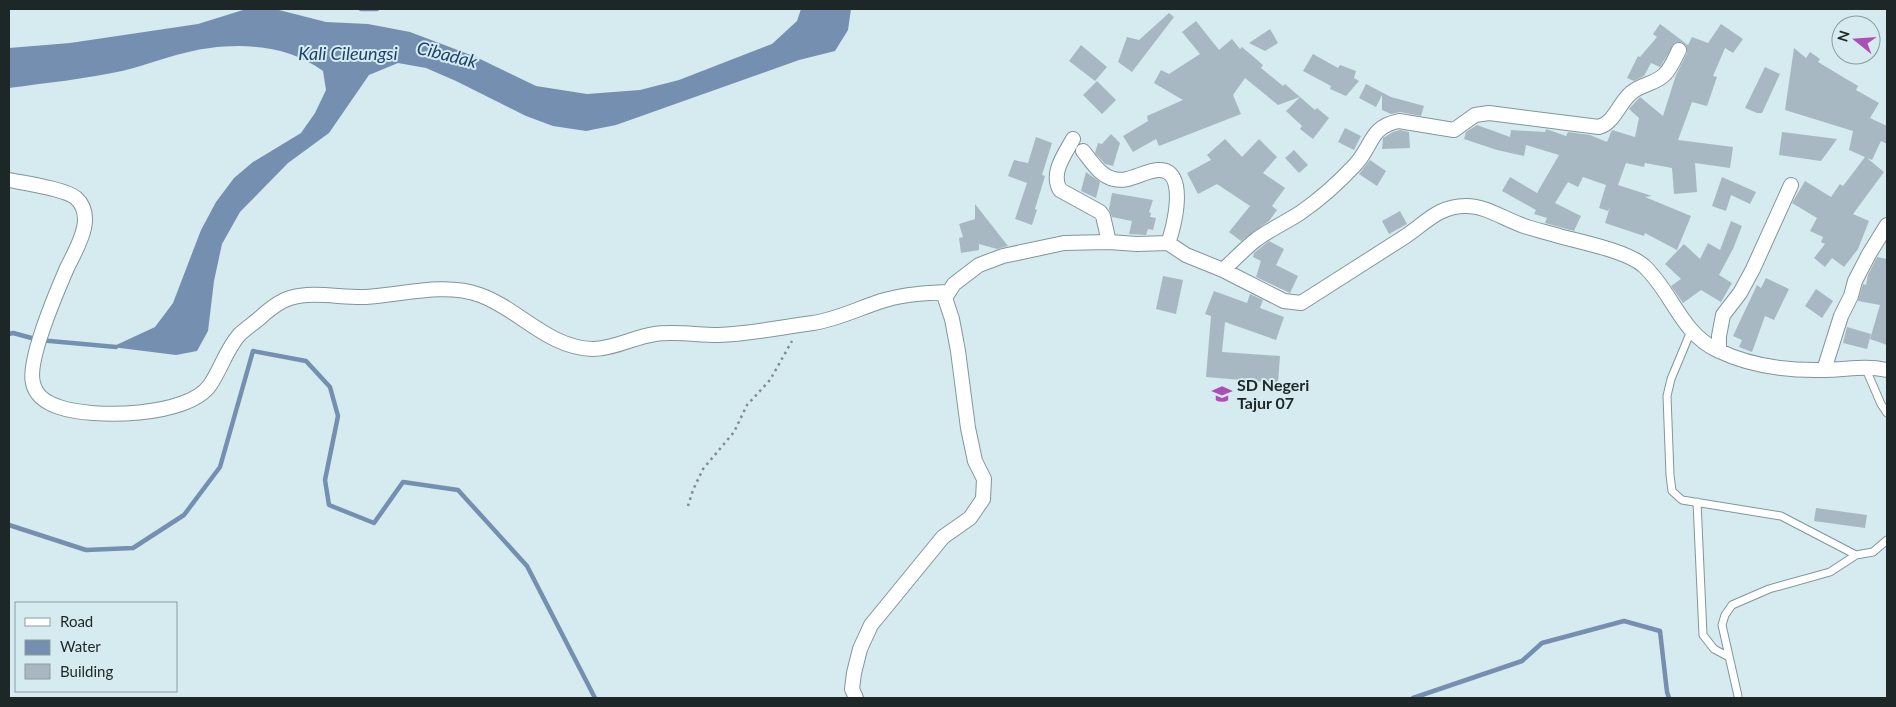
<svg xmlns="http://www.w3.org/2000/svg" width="1896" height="707" viewBox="0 0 1896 707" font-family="Lato,sans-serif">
<rect width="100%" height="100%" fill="#d5ebef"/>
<path fill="#758fb1" d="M275,9L326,22L368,24L410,32L476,57L536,86L587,94L640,90L679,80L772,44L797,21L801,9H851L848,30L835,51L799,60L616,125L586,131L553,126L526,116L456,81L426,68L398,63L369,75L329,133L288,163L240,212L222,244L214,281L208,331L197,351L176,355L112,347L155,327L173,303L201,230L216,202L234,178L253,162L301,133L315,113L326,90L323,71C291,47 249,43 210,48C182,51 150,64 122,71C85,79 46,83 9,88V48L70,43L198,24L243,10Z"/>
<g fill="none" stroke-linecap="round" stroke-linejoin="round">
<path stroke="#758fb1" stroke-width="4.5" d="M361,9H377
M9,334L13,333L39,340L116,347
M9,525L86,550L133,548L184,515L220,467L253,351L306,361L330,387L338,416L325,480L329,505L374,523L403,482L458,490L527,566L595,698
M1413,698L1522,661L1542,643L1624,621L1660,631L1667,692L1669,698"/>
</g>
<path fill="#a7b8c2" d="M1169,13L1174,17L1132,72L1118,62L1127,37L1139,40Z
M1196,21L1219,50L1232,39L1240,49L1242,47L1263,65L1261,68L1283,86L1285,84L1300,97L1278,105L1245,78L1233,95L1241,114L1159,146L1156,139L1133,152L1123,136L1148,121L1147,116L1183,100L1154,83L1161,70L1169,74L1200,54L1182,32Z
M1660,24L1688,45L1692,37L1708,43L1721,24L1743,39L1733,53L1725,48L1713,76L1717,77L1707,106L1692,102L1678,140L1733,147L1730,168L1695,163L1697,192L1674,194L1672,168L1645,163L1644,167L1626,163L1618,185L1652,196L1645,197L1691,216L1677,250L1645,233L1644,236L1605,223L1610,207L1608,211L1599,208L1606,185L1583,177L1578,187L1568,182L1555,203L1581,216L1574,231L1545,223L1547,218L1534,214L1536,210L1502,191L1510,177L1537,193L1559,155L1526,145L1524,156L1497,150L1464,139L1466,132L1477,125L1510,137L1511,130L1545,132L1546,129L1566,136L1568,132L1590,135L1607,142L1612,130L1635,137L1639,118L1629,109L1640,97L1663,116L1676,75L1687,53L1686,45L1682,42L1675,43L1660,67L1651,63L1644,76L1634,81L1627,78L1638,56L1640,57L1657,37L1653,34Z
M1270,29L1278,43L1265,51L1249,43Z
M1081,45L1107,67L1095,81L1069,61Z
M1794,48L1806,58L1810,52L1820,59L1818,62L1858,86L1856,90L1879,103L1870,118L1887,126V144L1881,141L1872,160L1867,158L1884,172L1853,214L1869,221L1858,249L1844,267L1832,258L1825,267L1814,258L1825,244L1821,242L1823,237L1810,231L1817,218L1792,203L1805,181L1831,197L1840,184L1843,186L1865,157L1849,150L1853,131L1785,110Z
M1313,54L1338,68L1340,65L1356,71L1354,78L1359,81L1346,96L1330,89L1331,86L1303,71Z
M1765,67L1780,74L1762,113H1757L1745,108Z
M1097,81L1116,100L1102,114L1083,95Z
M1366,84L1391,97L1424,106L1421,116L1400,112L1391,114L1382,110V95L1376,107L1359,98Z
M1300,97L1315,110L1317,108L1329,118L1313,139L1300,129L1302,126L1286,111Z
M1345,128L1361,136L1354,150L1338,142Z
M1400,130L1409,132L1410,148L1382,149L1383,138L1393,132Z
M1782,132L1837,139L1821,161L1779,155Z
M1111,134L1120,143L1113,166L1105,164L1095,153L1098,143L1102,144Z
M1036,137L1052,143L1042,175L1045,176L1035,209L1037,210L1032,225L1015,219L1027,183L1008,176L1014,160L1028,163Z
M1225,139L1242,157L1259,139L1277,157L1263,173L1285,188L1272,206L1277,210L1269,221L1241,241L1229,232L1250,206L1217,184L1198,194L1187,173L1211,160L1207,155Z
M1294,150L1308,165L1299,173L1285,158Z
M1370,160L1386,171L1377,186L1359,174Z
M1086,172L1100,182L1096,198L1081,191Z
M1722,177L1756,192L1750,204L1731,195L1726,211L1712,206Z
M1112,193L1153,200L1149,212L1151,213L1150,217L1156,218L1153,230L1148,229L1146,235L1129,234L1132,221L1112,217L1109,209Z
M975,204L1008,246L997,249L979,244V250L961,253L959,238L963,237L959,224L975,219Z
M1400,211L1407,224L1389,234L1382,221Z
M1731,221L1742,226L1733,249L1719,275L1732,283L1721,302L1701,290L1683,303L1671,286L1681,279L1665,264L1684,244L1700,259L1708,243L1720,250Z
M1269,241L1284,249L1276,265L1298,276L1290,293L1256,277L1261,261L1253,257L1254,253Z
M1877,257L1887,259V345L1870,339L1880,305L1858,301L1863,284L1866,285L1868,275Z
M1163,276L1183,280L1176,314L1156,309Z
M1766,278L1789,289L1774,320L1765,316L1752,352L1739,347L1742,340L1733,336L1757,285L1761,288Z
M1816,289L1833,301L1822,318L1805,306Z
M1214,291L1247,303L1250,294L1263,300L1260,308L1284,317L1276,340L1225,322L1222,352L1280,356L1278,383L1206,377L1211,316L1205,314Z
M1847,327L1871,334L1867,349L1843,343Z
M1816,508L1867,515L1865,528L1814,521Z"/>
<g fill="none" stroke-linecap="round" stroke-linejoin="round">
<defs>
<path id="lane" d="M1691,331L1671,379L1667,396L1670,475L1672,491L1682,500L1781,516L1856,555L1830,572L1769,589L1732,605L1725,615L1722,625L1738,696
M1865,367L1881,404L1887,413
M1697,502L1703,635L1714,649L1729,657
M1856,555L1873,552L1887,540"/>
<path id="street" d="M1073,139C1065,154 1050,173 1060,190L1100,212L1103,216L1109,242
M1083,151C1092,162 1100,176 1114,179C1129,183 1143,171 1158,170C1189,168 1174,228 1168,243
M9,180C23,183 66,189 76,198C97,217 76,249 67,268C57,291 27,361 33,383C36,397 47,403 59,407C93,419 188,417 210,385C221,369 226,350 239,335C246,328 256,322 263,315C271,308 280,301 290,298C314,291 341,298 366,297C402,295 444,282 480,295C519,309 548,348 593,349C614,349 634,337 655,334C675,331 697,335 718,335C750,334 782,327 813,323C839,319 861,307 885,300C906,294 927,293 948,292
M1223,270C1234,260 1245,248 1257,239C1271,229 1286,222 1300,213C1319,200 1339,182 1355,165C1373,146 1369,127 1399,121L1454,130L1475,115L1489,113L1599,127C1614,123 1619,103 1631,93C1641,84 1656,84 1665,74C1671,68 1675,58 1679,50
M1719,351V336L1723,315L1740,293L1753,269L1791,185
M1824,370L1841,316L1851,296L1855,281L1869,254L1887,225
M856,698L852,689L854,673L860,649L871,625L943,537L970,518L983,499L984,479L975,461L968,428L958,351L952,319L945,298L954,284L979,265L1003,256L1064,243L1109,242L1137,244L1168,243L1186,255L1223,270L1284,301L1301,303C1336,281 1371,258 1406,236C1418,228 1428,218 1440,212C1448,208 1457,206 1466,206C1485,206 1501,217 1519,224C1531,229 1546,232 1559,236C1581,242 1627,251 1644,266C1672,292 1681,333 1717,350C1750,366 1787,371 1824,370C1847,370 1863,365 1887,370"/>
</defs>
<use href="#lane" stroke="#82969a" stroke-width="9"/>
<use href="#street" stroke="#82969a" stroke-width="16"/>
<path stroke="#7e8e90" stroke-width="2.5" stroke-dasharray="2.5 4" stroke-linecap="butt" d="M688,506L693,490L703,469L734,432L747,405L770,380L792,341"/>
<use href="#lane" stroke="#fff" stroke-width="7"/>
<use href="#street" stroke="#fff" stroke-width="14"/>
</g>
<defs>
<symbol id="school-bare" viewBox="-9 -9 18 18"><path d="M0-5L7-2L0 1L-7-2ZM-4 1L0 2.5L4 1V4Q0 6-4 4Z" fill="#ad4db6" stroke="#d5ebef" stroke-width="2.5" paint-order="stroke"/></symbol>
</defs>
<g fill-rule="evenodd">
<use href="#school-bare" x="1208" y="380" width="28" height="28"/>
</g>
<g text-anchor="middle" stroke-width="4" stroke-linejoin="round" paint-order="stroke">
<g font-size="16" font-weight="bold" fill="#1e2728" stroke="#d5ebef" text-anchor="start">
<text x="1237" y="391">SD Negeri<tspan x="1237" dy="18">Tajur 07</tspan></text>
</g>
<g font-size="18" font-style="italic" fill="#1c416e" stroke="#d5ebef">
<text x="348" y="60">Kali Cileungsi</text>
<text transform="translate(447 55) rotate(14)" y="6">Cibadak</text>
</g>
</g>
<rect width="1896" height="707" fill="none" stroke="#1e2728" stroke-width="20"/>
<rect x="15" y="602" width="162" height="90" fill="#d5ebef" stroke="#8c9d9f"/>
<rect x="25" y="618" width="25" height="8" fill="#ffffff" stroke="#8c9d9f"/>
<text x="60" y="627" font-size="15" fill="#1e2728">Road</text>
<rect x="25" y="640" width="25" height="15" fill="#758fb1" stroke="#8c9d9f"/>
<text x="60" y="652" font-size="15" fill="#1e2728">Water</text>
<rect x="25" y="664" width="25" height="15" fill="#a7b8c2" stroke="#8c9d9f"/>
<text x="60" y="677" font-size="15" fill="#1e2728">Building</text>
<g transform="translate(1856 40) rotate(287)"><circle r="24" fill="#d5ebef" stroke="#8c9d9f"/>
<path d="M0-4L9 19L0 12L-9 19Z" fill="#ad4db6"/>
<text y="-8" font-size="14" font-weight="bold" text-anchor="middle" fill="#1e2728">N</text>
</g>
</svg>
